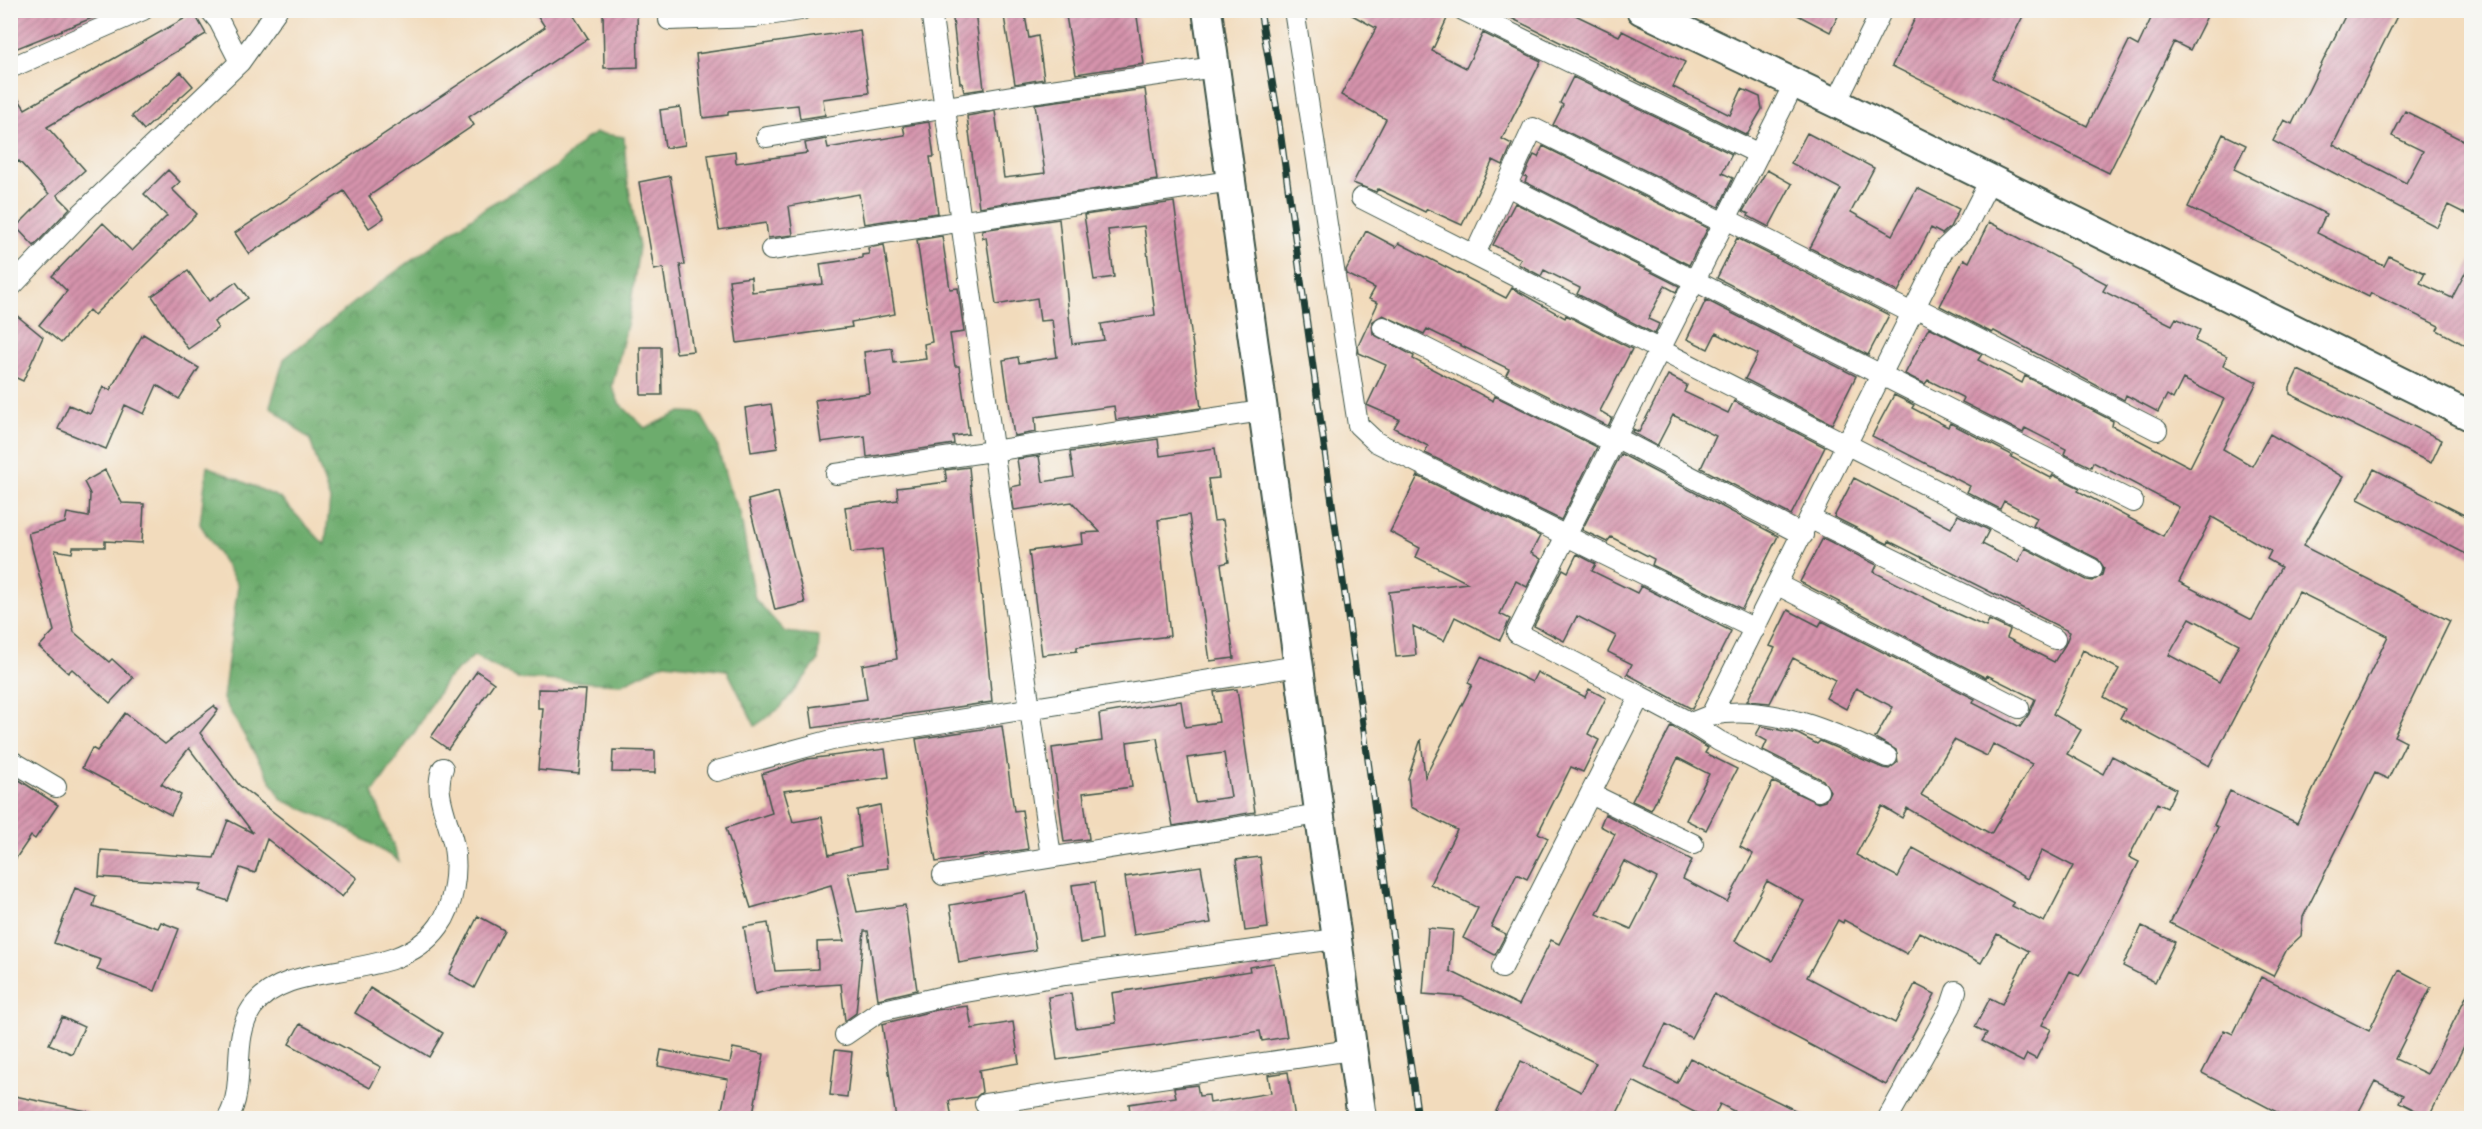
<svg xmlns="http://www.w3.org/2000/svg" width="2482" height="1129" viewBox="0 0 2482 1129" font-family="'Gochi Hand',sans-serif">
<defs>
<pattern id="forest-crowns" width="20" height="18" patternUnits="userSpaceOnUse" patternTransform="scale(1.5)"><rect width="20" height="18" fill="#6dac6d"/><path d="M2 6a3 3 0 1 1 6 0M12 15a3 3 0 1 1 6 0" fill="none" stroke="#598d5a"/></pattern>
<pattern id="building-hatch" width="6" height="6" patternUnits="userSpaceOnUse" patternTransform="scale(1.5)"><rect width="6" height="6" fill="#d593ac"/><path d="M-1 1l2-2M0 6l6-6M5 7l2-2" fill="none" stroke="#ac798d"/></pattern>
</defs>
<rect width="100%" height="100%" fill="#f6f6f2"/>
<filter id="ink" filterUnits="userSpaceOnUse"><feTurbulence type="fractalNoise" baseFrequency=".0167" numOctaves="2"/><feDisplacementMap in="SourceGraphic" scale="12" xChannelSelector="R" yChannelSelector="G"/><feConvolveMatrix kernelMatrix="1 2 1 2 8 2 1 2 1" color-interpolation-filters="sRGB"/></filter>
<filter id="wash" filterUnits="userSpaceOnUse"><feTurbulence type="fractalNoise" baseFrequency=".008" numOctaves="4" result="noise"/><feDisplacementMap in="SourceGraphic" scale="24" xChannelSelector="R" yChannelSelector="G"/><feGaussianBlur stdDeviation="1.35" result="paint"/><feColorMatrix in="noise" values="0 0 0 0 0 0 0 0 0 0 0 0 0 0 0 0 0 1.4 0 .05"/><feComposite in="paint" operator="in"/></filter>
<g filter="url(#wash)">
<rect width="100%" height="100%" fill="#f2dbbc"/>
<path fill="url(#forest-crowns)" stroke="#467450" stroke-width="1.5" d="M596,133L624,137L627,178L639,247L629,317L612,386L619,403L645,428L681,412L700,413L716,441L729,488L740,512L755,599L785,632L819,636L818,661L780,708L755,726L727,670L665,663L622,684L519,679L474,656L446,680L416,730L373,793L399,861L340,825L282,800L223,699L238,585L200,524L207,466L280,498L325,545L330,500L310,440L270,406L284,359L370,290L488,206L556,167L585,139Z"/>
<g id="blocks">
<path fill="url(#building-hatch)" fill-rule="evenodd" d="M10,10H112L10,51Z
M534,10H570L588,38L469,117L474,125L369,196L384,218L369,228L344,191L249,254L235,233L545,27Z
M603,10H637L638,67L604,68Z
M952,10H975L984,89L964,92L962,83H960Z
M1003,10H1024L1029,38L1038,36L1044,79L1015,84Z
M1065,10H1136L1144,64L1076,74Z
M1343,10H1451L1432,51L1466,68L1483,33L1541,61L1502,139L1512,144L1503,165L1493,160L1462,225L1427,209L1425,212L1378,189L1376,192L1353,183L1386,119L1341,95L1376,28Z
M1495,10H1565L1619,36L1622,31L1685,62L1673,87L1730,115L1742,89L1760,97L1762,109L1747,135Z
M1788,10H1841L1830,32Z
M1919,10H2026L1992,78L2087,126L2129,41L2138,46L2155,10H2210L2190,50L2174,42L2109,173L1892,66Z
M2348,10H2400L2333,145L2406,183L2423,151L2392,136L2405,111L2472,145V217L2448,205L2437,227L2273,141L2284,120L2292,124Z
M194,13L206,34L47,127L85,170L57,195L70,208L34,246L16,227L49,194L19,161L10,166V86L25,109Z
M860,30L869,93L823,99L825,115L800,119L798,105L728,112V115L703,118L696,54Z
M181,72L193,86L144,130L132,116Z
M1573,77L1732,154L1722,173L1733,178L1719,207L1553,125L1563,105L1560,103Z
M1145,89L1157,180L979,207L967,116L995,111L1004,178L1045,173L1035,104Z
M680,107L685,145L665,148L660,110Z
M929,122L934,157H930L938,213L864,224L859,194L789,206L793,235L768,238L766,223L719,230L708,155L735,151L736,163L807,153L805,143L826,139L828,148L905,135L903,126Z
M1807,133L1874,168L1851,212L1892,235L1917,188L1959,209L1950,227L1942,234L1931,228L1898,292L1810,248L1841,189L1791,163Z
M2223,134L2246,145L2234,169L2326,214L2317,233L2384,266L2389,256L2425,273L2420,283L2452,298L2472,260V349L2437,330L2439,326L2371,293L2369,297L2188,207Z
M1543,146L1708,228L1689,265L1525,182L1527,177L1524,176L1534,155L1538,157Z
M168,170L180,182L172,189L197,214L94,315L89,310L61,343L39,325L67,291L52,276L103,223L132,251L167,216L144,194Z
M1767,170L1792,184L1769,227L1748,216L1749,214L1743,211Z
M670,176L685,265H680L693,351L676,353L663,268L654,270L639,182Z
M1174,202L1201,408L1116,420L1114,406L1035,417L1036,432L1014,436L1003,360L1018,357L1019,363L1057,357L1052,320L1040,321L1037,298L996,305L986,237L983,238L982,230L1059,219L1072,344L1104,340L1101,324L1155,315L1144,226L1108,230L1114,277L1094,280L1084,215Z
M1515,203L1679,286L1676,292L1665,286L1648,319L1659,324L1655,334L1577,294L1580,288L1544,270L1541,276L1518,264L1521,259L1493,245Z
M1989,222L2107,284L2103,291L2172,325L2176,318L2200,330L2195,341L2227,356L2223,365L2257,382L2223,449L2252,466L2270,434L2343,477L2303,546L2450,621L2394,736L2406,742L2388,779L2375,773L2303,917L2301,936L2287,949L2273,976L2170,923L2218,827L2214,825L2230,791L2297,823L2388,636L2299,592L2209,766L2120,718L2125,709L2104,697L2119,669L2083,650L2053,714L2081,730L2067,754L2103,774L2112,756L2176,789L2167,808L2157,803L2129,857L2139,862L2097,944L2079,976L2070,971L2042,1025L2051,1029L2036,1059L2027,1054L2023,1062L1982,1041L1987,1033L1975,1027L1990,998L2002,1004L2029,951L1997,934L1981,963L1919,932L1907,954L1844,920L1843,923L1838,920L1807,977L1895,1023L1915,984L1935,994L1886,1085L1714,994L1691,1038L1666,1024L1645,1067L1677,1083L1690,1058L1813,1119H1749L1720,1104L1713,1119H1708L1633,1081L1614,1119H1492L1521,1061L1581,1092L1596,1063L1462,997L1423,994L1428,928L1453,930L1450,971L1519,1005L1551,940L1559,944L1615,834L1600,826L1605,814L1692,860L1683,879L1727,902L1753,854L1740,847L1773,782L1818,803L1825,801L1830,791L1823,780L1763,750L1767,741L1756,735L1761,726L1798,734L1817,744L1820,741L1883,768L1889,769L1898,762L1896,750L1875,738L1893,707L1856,688L1846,709L1826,698L1835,680L1793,658L1770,703L1747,701L1775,648L1770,646L1788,610L1819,626L1822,621L1975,699L1973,703L2020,727L2029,714L2035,699L1987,675L1986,678L1800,582L1823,538L1877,565L1874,572L1953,612L1986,627L1989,620L2010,630L2007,638L2054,662L2065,645L2070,632L1889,541L1888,544L1834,517L1854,478L1951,528L1958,515L1989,530L1982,544L2018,562L2025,548L2087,580L2093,581L2102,575L2104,568L2098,559L2033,526L2037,518L2004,501L2000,509L1967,492L1970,486L1872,436L1894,395L1914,405L1912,408L1948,427L1950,423L2012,455L2011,457L2051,478L2053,475L2080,488L2078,491L2163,536L2179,507L2093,462L2091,467L2064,454L2066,449L2025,428L2023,433L1962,402L1964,398L1928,380L1925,384L1905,374L1929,327L1982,354L1978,360L2022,383L2025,376L2113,421L2112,426L2190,467L2224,399L2183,379L2173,399L2167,395L2158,412L2126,395L2124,400L1994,331L1992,333L1940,306L1964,259L1969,262ZM2212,517L2271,551L2267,559L2281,567L2252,620L2179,582ZM2190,618L2239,644L2219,682L2169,655ZM1954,740L1987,756L1993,744L2032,764L1991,834L1921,795ZM1882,806L1902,818L1907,808L2027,879L2042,850L2073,866L2044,922L2012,906L2014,903L1913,848L1898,877L1856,855ZM1624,861L1657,878L1631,929L1597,914ZM1767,881L1804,901L1772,961L1735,941Z
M1366,231L1396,247L1399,243L1506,298L1512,288L1565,318L1566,315L1632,349L1600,411L1612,418L1608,426L1506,375L1509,369L1427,329L1424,334L1383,315L1372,322L1373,334L1414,356L1413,359L1493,401L1495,396L1597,447L1561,520L1425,453L1428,446L1394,428L1399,419L1367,405L1386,365L1359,353L1358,346L1378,303L1369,299L1375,288L1347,274L1346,270Z
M942,236L950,289L958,288L964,332L950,334L955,366H959L969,434L953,436L954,444L867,457L865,436L821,442L815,400L869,393L864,352L892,348L894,363L926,359L924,344L932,342L917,240Z
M1737,238L1889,315L1868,355L1717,278Z
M884,245L895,314L851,322L852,327L737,343L729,280L751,277L752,292L823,284L820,264L862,258V255L869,254L868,248Z
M188,271L209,301L236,282L248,298L214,322L218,328L188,349L152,296Z
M1706,300L1856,376L1832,424L1745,379L1758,354L1716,333L1708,349L1687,339Z
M10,310L43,337L23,381L10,375Z
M143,334L199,368L179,399L157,385L144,414L125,405L106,449L58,429L69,405L90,414L103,387L110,390Z
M640,347H661L662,395H641Z
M2298,370L2442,440L2431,463L2290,394V387Z
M1668,375L1687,385L1684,392L1728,413L1734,401L1825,447L1791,515L1701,468L1716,436L1673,415L1657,446L1632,432L1633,429L1639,432Z
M771,404L778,448L751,452L745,408Z
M1158,439L1160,456L1215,448L1219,478L1208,479L1214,521L1223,520L1229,562L1221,564L1234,658L1210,661L1189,515L1158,520L1170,636L1077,647V651L1042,655L1029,551L1083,544L1082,533L1100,532L1072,502L1014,510L1011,487L1021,485L1017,459L1039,456L1043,482L1074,477L1070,452Z
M1621,454L1778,536L1742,609L1652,565L1654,559L1611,537L1607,542L1582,530Z
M969,467L992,702L813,728L810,707L867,699L862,665L897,659L882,549L851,553L845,507L898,500L897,488L947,482L945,470Z
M2374,469L2472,519V557L2358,499Z
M105,470L122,503L144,504L142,543L105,541V547H73L72,553L55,550L74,632L109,662L112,659L133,678L110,703L72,669L68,673L39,647L54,631L28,533L65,523L67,513L89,517L90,494L84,482Z
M1418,476L1540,536L1531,553L1541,559L1527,587L1516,581L1500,614L1510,619L1500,640L1455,617L1444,641L1413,626L1416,655L1396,657L1389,592L1468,583L1416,557L1420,548L1390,532Z
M778,492L805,603L775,610L748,500Z
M1577,554L1596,564L1592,571L1637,593L1641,586L1731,631L1692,709L1627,674L1632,664L1608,652L1616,636L1577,616L1564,641L1534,626L1563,569L1568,572Z
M1481,657L1532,682L1537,672L1585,697L1589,689L1606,698L1588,734L1599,740L1583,772L1571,767L1538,833L1548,838L1527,879L1517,874L1491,927L1506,934L1495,955L1463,938L1478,908L1430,884L1457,830L1411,807L1408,778L1421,739L1425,777L1472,685L1468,683Z
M477,671L494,683L448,749L431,737Z
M538,689L586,690L579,774L538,770L543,708H538Z
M1237,689L1255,812L1173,826L1157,738L1127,742L1132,787L1083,793L1089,839L1064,842L1052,748L1102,741L1099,714L1152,705L1181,701L1185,727L1219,722L1214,692ZM1224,753L1231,797L1195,802L1187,758Z
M214,706L218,710L200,733L239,785L357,878L342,897L267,839L255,873L240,868L228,901L199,891L202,884L99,877L101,850L214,858L228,820L253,833L189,748L161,784L181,795L171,815L82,768L92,748L97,751L125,713L165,744Z
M1002,726L1014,811L1022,810L1028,849L936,862L916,739Z
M1671,726L1708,748L1705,753L1737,769L1706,830L1686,820L1709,774L1678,758L1651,810L1632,801Z
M885,749L889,777L784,791L793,822L822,817L829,855L861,847L857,810L880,805L888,868L848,873L857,912L905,905L917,990L878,999L868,931H864L856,1013L845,1021L841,984L778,988L755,994L744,927L768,923L775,971L818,969L817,942L844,941L831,885L751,908L726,828L772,813L762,774L808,759Z
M613,750L655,751V773L612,772Z
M10,774L58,805L35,839L31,836L10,867Z
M1260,857L1268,928L1245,931L1236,860Z
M1201,866L1211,923L1134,935L1125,877Z
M1095,882L1102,939L1080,943L1072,885Z
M75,888L96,896L93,906L158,928L161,922L179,929L155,991L97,970L101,960L54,943Z
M1026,892L1036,950L959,963L950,905Z
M478,916L504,930L474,988L449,974Z
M2142,926L2175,942L2155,982L2123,966Z
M1274,963L1287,1037L1262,1041L1260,1031L1057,1060L1048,997L1071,993L1076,1028L1116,1023L1112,993L1250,971L1249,967Z
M2399,970L2431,987L2395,1059L2427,1074L2472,985V1030L2429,1117L2399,1102L2403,1095L2375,1081L2355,1119H2290L2202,1073L2224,1030L2233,1034L2261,977L2369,1031Z
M370,988L443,1033L429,1057L355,1013Z
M968,1006L972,1029L1013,1022L1019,1063L979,1070L982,1092L976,1097L949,1101L952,1119H896L882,1024L936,1010Z
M62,1017L84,1027L72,1054L49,1044Z
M300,1024L381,1067L370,1088L289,1044Z
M733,1048L764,1054L752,1119L721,1114L728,1079L658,1066L661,1050L730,1063Z
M835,1050L852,1052L847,1097L830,1095Z
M1288,1072L1295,1119H1131L1129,1104L1176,1097L1174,1088L1197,1085L1199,1096L1209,1095L1210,1103L1271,1093L1268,1075Z
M10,1095L87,1111V1119H10Z"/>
</g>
</g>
<g filter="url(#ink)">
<use href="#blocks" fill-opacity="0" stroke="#3f5548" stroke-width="1.5"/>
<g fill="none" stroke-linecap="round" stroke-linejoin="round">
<defs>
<path id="street" d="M210,10L219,21L240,62
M931,10L1051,857
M1294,10L1358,425L1376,442L1755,629
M1463,10L1759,154
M669,20L755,17L801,10
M10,68L143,10
M1836,103L1882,10
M767,137L1037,92L1215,67
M1507,186L2133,502
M1361,198L2092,569
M1726,219L1912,313
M771,250L1231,181
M1475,254L1533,128L1724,223
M10,288L81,214L240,62L277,10
M1915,307L2157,430
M1383,327L1613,442
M1615,437L1803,535
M836,474L1262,411
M1811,519L2055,639
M1778,585L2019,708
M1640,696L1691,723L1711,715L1944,249L1965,229L1990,180
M1711,715C1772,704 1833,732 1887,757
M1691,723L1719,741L1818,791
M10,760L56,787
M717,771L832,740L1298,666
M1591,794L1693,844
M943,875L1319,814
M1502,968L1640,696L1517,633L1794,84
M845,1035L880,1011L948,995L1065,975L1336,939
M985,1104L1351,1050
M228,1118C247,1085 230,1041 252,1008C290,954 394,988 439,926C454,906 458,871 454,847C450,823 432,792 443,768
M1888,1118L1951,1006L1956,991"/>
<path id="secondary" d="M1207,10L1362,1118
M1641,10L1836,103L2472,417"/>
</defs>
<use href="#street" stroke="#3f5548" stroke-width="22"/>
<use href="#secondary" stroke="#3f5548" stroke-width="32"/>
<use href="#street" stroke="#fff" stroke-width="20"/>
<use href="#secondary" stroke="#fff" stroke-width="28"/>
<defs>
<path id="rail" d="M1260,10L1278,116L1418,1118"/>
</defs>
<use href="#rail" stroke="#1f3d34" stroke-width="7"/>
<use href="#rail" stroke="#f6f6f2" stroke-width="4.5" stroke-dasharray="14" stroke-linecap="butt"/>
</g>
</g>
<rect width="2482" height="1129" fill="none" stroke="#f6f6f2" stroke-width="36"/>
</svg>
